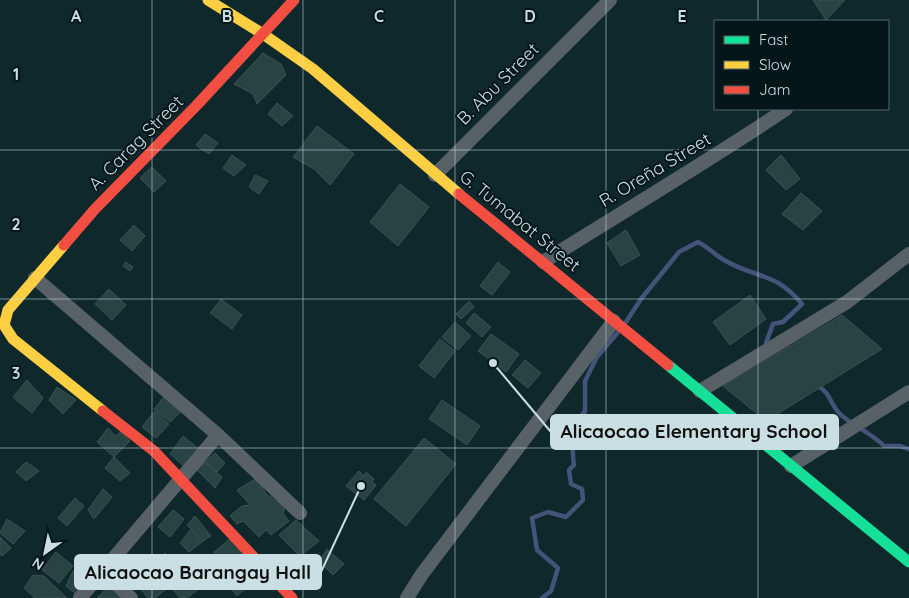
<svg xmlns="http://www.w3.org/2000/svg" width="909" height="598" viewBox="0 0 909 598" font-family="Quicksand,sans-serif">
<rect width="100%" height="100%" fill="#0e282b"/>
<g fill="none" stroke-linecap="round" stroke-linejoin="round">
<path stroke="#44537a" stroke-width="4.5" d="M624,325L641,299L679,252L698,242C708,247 715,255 724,260C756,279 775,271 802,304L783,322L773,324L766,343L768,347
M817,385C832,395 829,402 839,413C849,424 871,432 884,446H900L909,449
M542,598L551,591L558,568L537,550L532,518L548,512L566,517L583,500L582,489L571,484L569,470L574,465C571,446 573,426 585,411V381L597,357L619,331"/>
</g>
<path fill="#294242" stroke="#3d5150" d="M813,0H845L826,20Z
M263,53L281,64L286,75L257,104L253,94L234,84Z
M277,103L293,116L282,126L268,114Z
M317,126L354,154L330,185L314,169L293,157Z
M205,134L218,143L209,154L196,145Z
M232,155L246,165L234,176L223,168Z
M781,155L800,179L786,190L766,170Z
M152,167L166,181L154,192L140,178Z
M255,175L268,181L259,194L249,187Z
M400,184L429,207L398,246L370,222Z
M801,193L822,211L803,230L782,214Z
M134,225L145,236L132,251L120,240Z
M626,230L640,255L621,266L607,243Z
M126,262L133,267L130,271L123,266Z
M498,262L510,272L492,295L480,286Z
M109,289L126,305L112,320L95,304Z
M750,295L766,319L730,345L713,322Z
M221,299L242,315L232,329L210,313Z
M469,301L474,307L461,319L456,314Z
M474,313L491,327L482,337L466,323Z
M842,315L882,349L766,421L723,386Z
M455,322L471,336L458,350L442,337Z
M491,334L519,354L506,372L478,351Z
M440,339L455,351L434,378L419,366Z
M525,360L541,373L528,388L512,375Z
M27,380L43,398L32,413L13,397Z
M57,387L76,400L63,414L49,400Z
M166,394L184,409L170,422L154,409Z
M442,400L480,426L467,445L429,419Z
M155,411L169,424L156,438L142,427Z
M108,428L115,436L121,432L130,441L114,457L97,442Z
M183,436L199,449L185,467L170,454Z
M424,438L456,464L406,526L374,499Z
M215,453L225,463L217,472L205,462Z
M114,457L130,473L120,481L105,468Z
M26,462L39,471L26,481L16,472Z
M205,462L222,477L215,488L197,470Z
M359,471L364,476L366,472L374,479L372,482L376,485L364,500L346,486Z
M257,478L266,494L285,507L283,514L289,521L271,535L266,530L259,537L243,521L237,524L230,516L242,506L250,505L237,490Z
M103,489L112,497L94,519L88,510Z
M75,498L84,506L67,526L58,518Z
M173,510L184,519L170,537L158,527Z
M195,516L211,536L203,541L187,525Z
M7,519L25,531L13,544L0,533Z
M296,520L319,541L300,556L279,535Z
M191,529L203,541L189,552L180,543Z
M0,537L11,548L2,556L0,554Z
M231,538L242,554L227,566L214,552Z
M327,549L344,564L333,575L319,561Z
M56,552L73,566L59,583L42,570Z
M165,553L200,588L187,598H180L155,567Z
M142,558L169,587L155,598H148L127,572Z
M73,571L89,581L77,595L66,586Z
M33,575L44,576L67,598H35L24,588Z
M236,575L246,588L237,596L227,584Z
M112,583L123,598H97Z"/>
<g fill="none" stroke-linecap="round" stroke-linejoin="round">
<path stroke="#586266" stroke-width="14" d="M435,175L610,0
M543,262C624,211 707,162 786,109
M35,278L218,435L80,598
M700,391L847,302L909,254
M218,435L300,513
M791,466L909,392
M103,571L131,598
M407,598L422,574L614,321"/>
<path stroke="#16e098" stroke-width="11" d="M668,365L909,562"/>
<path stroke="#ffcf43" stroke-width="11" d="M208,0L263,34L313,69L459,194
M64,245L8,310L4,325L13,339L103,411"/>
<path stroke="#f24e42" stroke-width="11" d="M459,194L668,365
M64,245L95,209L196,106L294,0
M103,411L154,451L292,598"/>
</g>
<path fill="none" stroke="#c9dfe3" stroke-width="1" stroke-opacity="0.55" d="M152,0V598M303,0V598M455,0V598M606,0V598M758,0V21M758,109V598M0,150H909M0,299H909M0,448H909"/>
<g text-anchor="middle" stroke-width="4" stroke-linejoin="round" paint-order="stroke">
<g font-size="18" fill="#c9dfe3" stroke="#051619">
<text transform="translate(498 84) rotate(-45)" y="6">B. Abu Street</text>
<text transform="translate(136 143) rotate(-45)" y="6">A. Carag Street</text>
<text transform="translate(655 170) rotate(-31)" y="6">R. Oreña Street</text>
<text transform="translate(520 221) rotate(39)" y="6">G. Tumabat Street</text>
</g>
</g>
<g font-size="16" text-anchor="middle" font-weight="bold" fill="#c9dfe3" stroke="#051619" stroke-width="4" stroke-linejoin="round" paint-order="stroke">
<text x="76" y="22">A</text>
<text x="227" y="22">B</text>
<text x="379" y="22">C</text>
<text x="530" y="22">D</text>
<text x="682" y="22">E</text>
<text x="16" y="80">1</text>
<text x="16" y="230">2</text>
<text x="16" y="379">3</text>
</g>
<path fill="none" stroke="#c9dfe3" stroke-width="2" d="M493 363L551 432M361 486L321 572"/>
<g fill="#c9dfe3" stroke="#051619" stroke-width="2">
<circle cx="493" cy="363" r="5"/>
<circle cx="361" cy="486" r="5"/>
</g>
<g fill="#c9dfe3" stroke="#c9dfe3" stroke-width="2">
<rect x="551" y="415" width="287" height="34" rx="5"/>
<rect x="75" y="555" width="246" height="34" rx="5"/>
</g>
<g font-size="19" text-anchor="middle" font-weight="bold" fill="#111">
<text x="694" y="438">Alicaocao Elementary School</text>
<text x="198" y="579">Alicaocao Barangay Hall</text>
</g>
<rect x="714" y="20" width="175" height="90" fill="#051619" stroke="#53666a"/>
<rect x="724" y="36" width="25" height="8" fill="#16e098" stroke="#53666a"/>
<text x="759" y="45" font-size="15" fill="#c9dfe3">Fast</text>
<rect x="724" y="61" width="25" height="8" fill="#ffcf43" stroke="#53666a"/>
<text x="759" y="70" font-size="15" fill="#c9dfe3">Slow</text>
<rect x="724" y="86" width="25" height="8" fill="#f24e42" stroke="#53666a"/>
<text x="759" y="95" font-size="15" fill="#c9dfe3">Jam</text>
<g transform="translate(45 553) rotate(213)" stroke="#051619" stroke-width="4" paint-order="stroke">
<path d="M0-4L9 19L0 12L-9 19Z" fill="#c9dfe3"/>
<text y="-8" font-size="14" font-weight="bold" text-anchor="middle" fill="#c9dfe3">N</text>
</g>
</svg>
